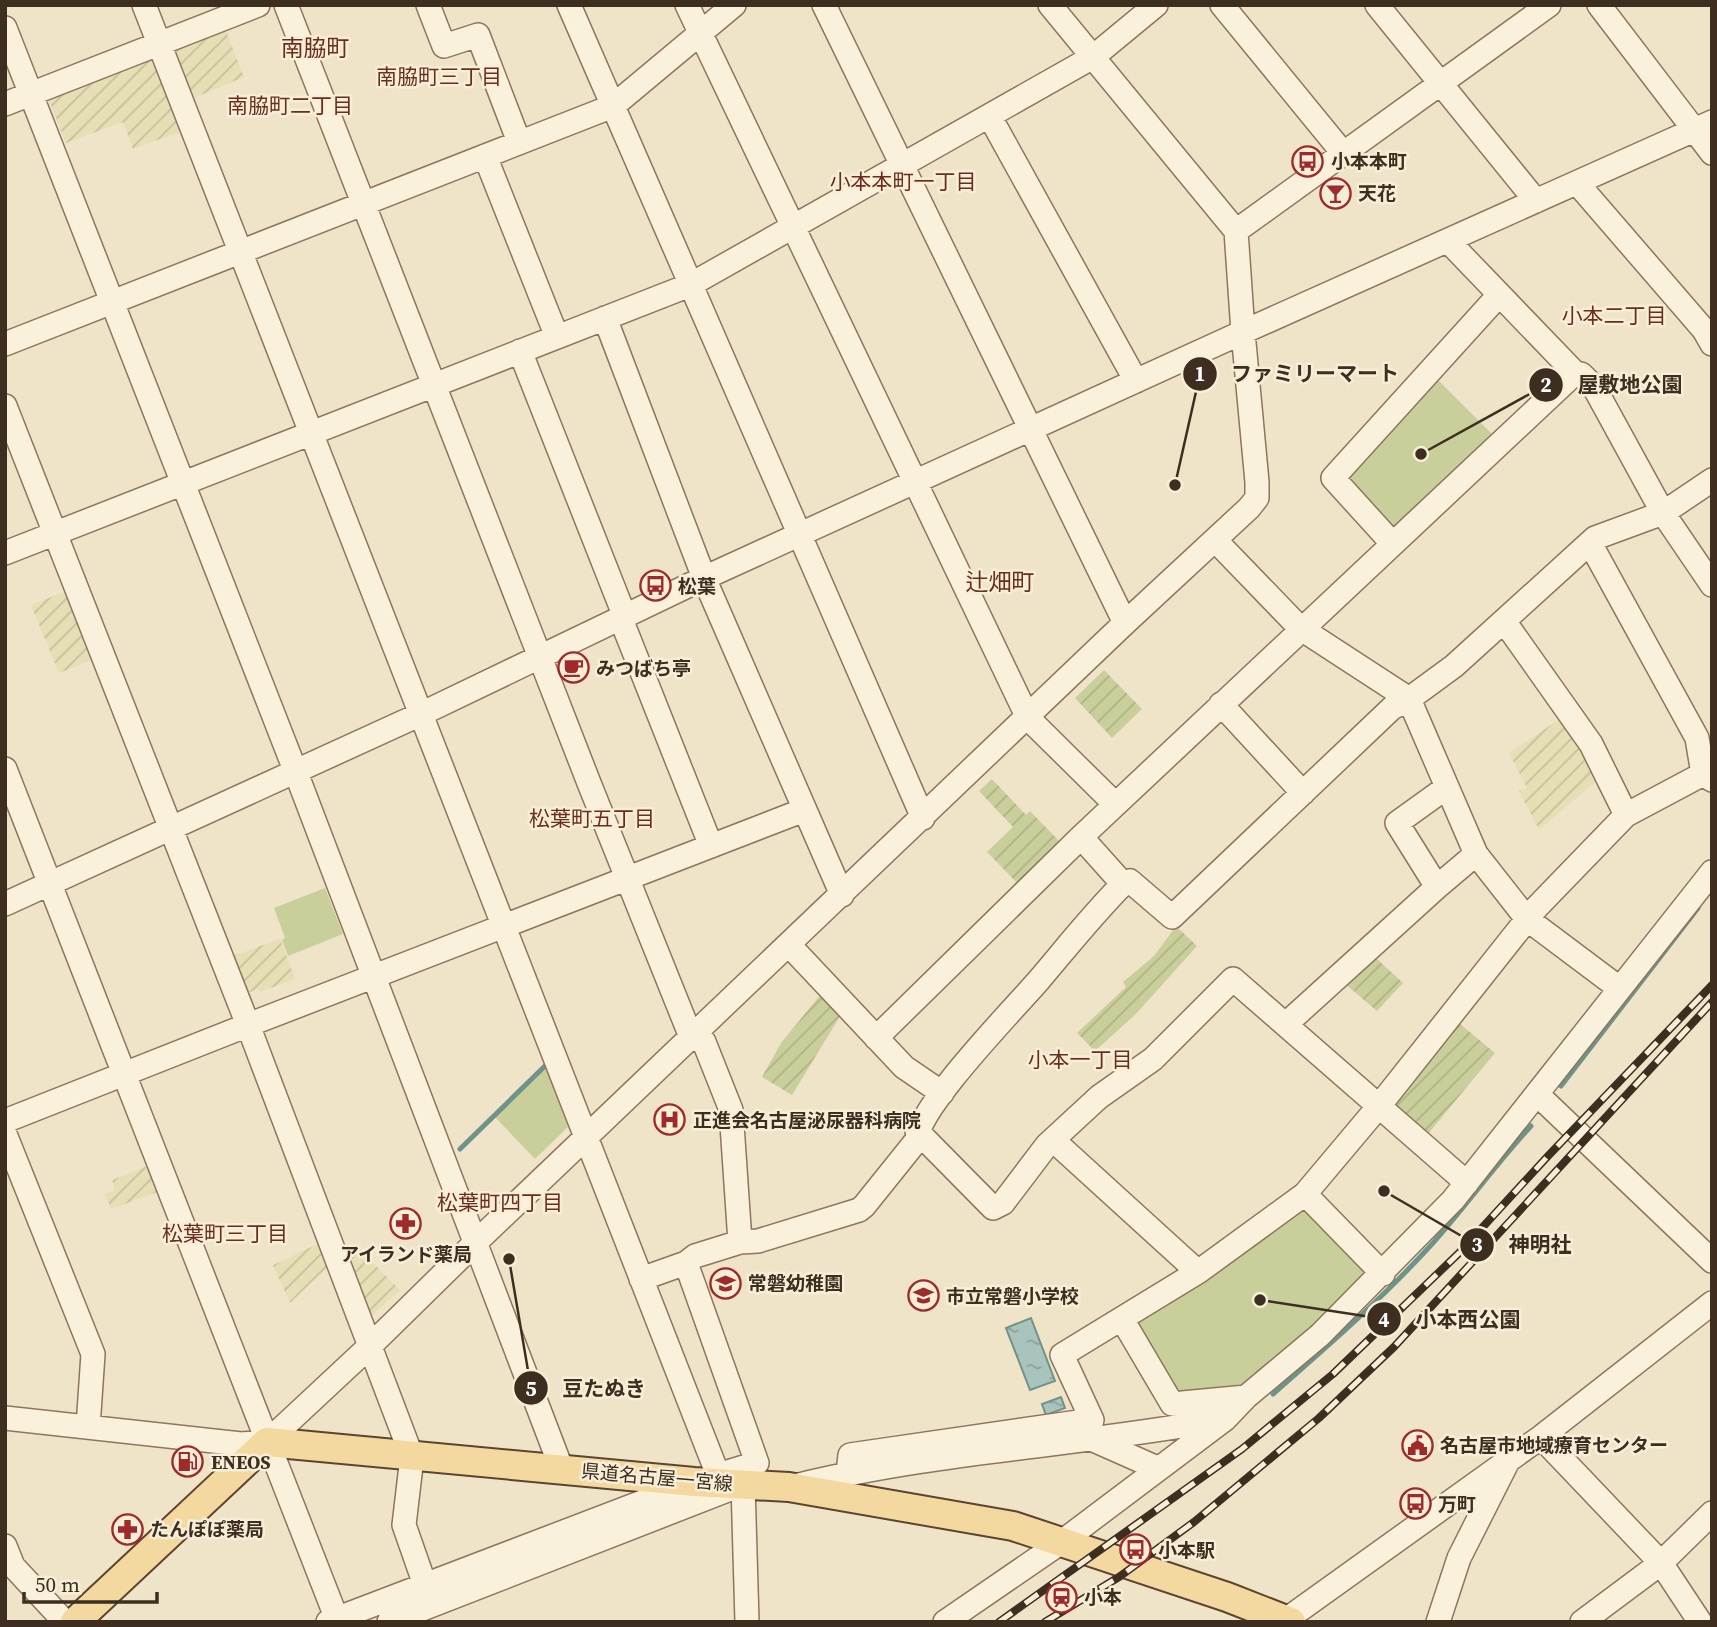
<svg xmlns="http://www.w3.org/2000/svg" width="1717" height="1627" viewBox="0 0 1717 1627" font-family="'Source Serif 4','Noto Sans JP',serif">
<defs>
<pattern id="farmland-furrows" width="10" height="10" patternUnits="userSpaceOnUse" patternTransform="scale(1.75)"><rect width="10" height="10" fill="#e6deb5"/><path d="M-1 1l2-2M0 10L10 0M9 11l2-2" fill="none" stroke="#c6bf9b"/></pattern>
<pattern id="garden-furrows" width="10" height="10" patternUnits="userSpaceOnUse" patternTransform="scale(1.75)"><rect width="10" height="10" fill="#c9cf9b"/><path d="M-1 1l2-2M0 10L10 0M9 11l2-2" fill="none" stroke="#aeb285"/></pattern>
<pattern id="water-ripples" width="26" height="14" patternUnits="userSpaceOnUse" patternTransform="scale(1.75)"><rect width="26" height="14" fill="#a9c4bc"/><path d="M2 4q2-2 4 0t4 0M15 11q2-2 4 0t4 0" fill="none" stroke="#8ba098"/></pattern>
</defs>
<rect width="100%" height="100%" fill="#f0e4c8"/>
<path fill="url(#farmland-furrows)" d="M224,26L244,77L189,100L171,53L176,44Z
M152,55L185,130L133,149L123,122L66,143L47,95Z
M69,590L97,658L59,673L31,605Z
M1563,717L1599,779L1539,830L1519,791L1527,788L1509,753Z
M280,939L295,979L260,992L259,989L243,994L230,957Z
M150,1165L160,1191L111,1209L105,1194L115,1190L112,1180Z
M322,1242L332,1263L290,1303L273,1265Z
M359,1249L400,1290L369,1318L347,1261Z"/>
<path fill="#c9cf9b" d="M1436,378L1494,436L1399,526L1387,524L1351,488V471Z
M325,888L343,934L288,956L282,940L285,938L274,908Z
M548,1063L571,1124L535,1159L494,1116Z
M1304,1207L1370,1270L1367,1284L1243,1388L1174,1397L1134,1325L1143,1315Z"/>
<path fill="url(#garden-furrows)" d="M1104,670L1142,709L1112,738L1075,698Z
M992,779L1026,815L1030,811L1060,842L1017,883L987,852L1013,827L979,791Z
M1176,926L1197,946L1136,1014L1095,1051L1077,1033L1126,987L1123,982L1154,956Z
M1375,957L1403,983L1377,1011L1344,983Z
M822,993L842,1013L792,1095L762,1077L781,1043Z
M1459,1023L1495,1053L1427,1135L1396,1108V1101Z"/>
<path fill="url(#water-ripples)" stroke="#6f938a" stroke-width="2" d="M1031,1318L1055,1381L1030,1390L1006,1328Z
M1061,1397L1065,1408L1046,1415L1042,1404Z"/>
<g fill="none" stroke-linecap="round" stroke-linejoin="round">
<path stroke="#6f938a" stroke-width="5" d="M1561,1086L1698,908
M460,1149L548,1063
M1273,1394C1328,1346 1383,1298 1432,1244C1466,1206 1496,1164 1531,1126"/>
<defs>
<path id="minor" d="M144,5L718,1475V1483
M286,5L589,783L691,1037L704,1042L731,1110L740,1242
M428,5L444,46L478,35L519,142
M569,5L923,818
M687,5L1028,718L1115,804
M824,5L1125,623
M1050,5L1236,231
M1222,5L1343,153
M1377,5L1536,201
M1599,5L1712,153
M5,28L295,770L562,1470
M5,104L258,5
M990,117L1136,381
M485,156L557,337
M1577,183L1704,330L1712,344
M1448,241L1575,373L1581,374L1594,387L1663,513L1712,585
M605,318L704,578L842,895
M5,344L613,106L734,5
M520,351L625,617
M5,406L248,1025L412,1457L404,1525L425,1585
M1216,541L1300,628L1409,699L1476,854L1437,887L1286,1024
M1392,543L1333,478L1499,295
M1590,543L1697,738L1703,774L1712,780
M5,553L690,285L1093,57L1156,5
M621,619L711,846
M1504,621L1591,744L1626,815
M1221,704L1303,793
M5,769L338,1622
M1081,837L1123,884L1130,881L1172,917L1392,708L1409,699L1454,666L1595,538L1663,513L1712,480
M1476,854L1527,919L1619,988
M1437,887L1397,823L1447,787
M5,904L421,714L704,578L1243,332L1712,122
M789,945L904,1067L942,1093
M876,1038L1081,837L1575,373
M1538,1095L1712,1261
M5,1121L248,1025L804,810
M917,1131L993,1208L1003,1203L1047,1145L1099,1097L1153,1059L1233,979L1467,1183
M5,1134L93,1354L88,1427
M1305,1194L1383,1274
M686,1263L757,1463L718,1475
M1198,1272L1305,1194L1379,1106L1536,908L1626,815L1703,774
M641,1279L686,1263L695,1256L740,1242L758,1241L859,1210L864,1206L917,1140C917,1108 1014,1009 1039,980C1067,947 1093,914 1123,884
M1122,1319L1172,1404L1246,1397
M5,1418L241,1444L267,1442L371,1345L474,1244L1125,623L1249,508L1257,498V482L1243,332L1236,231L1549,5
M1541,1437L1661,1563L1700,1622
M1096,1441L1157,1468
M848,1473L850,1455L1092,1420L1062,1355L1198,1272L1053,1140
M795,1486C934,1451 1077,1446 1217,1420
M5,1546L13,1566L65,1622
M1287,1619L1541,1437L1712,1303
M328,1622L692,1483
M389,1622L743,1484L747,1622
M945,1622L1063,1541L1225,1419L1246,1397L1320,1335L1453,1200L1712,872
M1438,1622L1459,1558L1508,1461
M1582,1622L1661,1563L1712,1513"/>
<path id="major" d="M75,1622L267,1442L694,1482L789,1487L1013,1526L1227,1597L1291,1622"/>
</defs>
<use href="#minor" stroke="#8d765c" stroke-width="26"/>
<use href="#major" stroke="#5b4430" stroke-width="32"/>
<use href="#minor" stroke="#faf1dc" stroke-width="23"/>
<use href="#major" stroke="#f3d9a0" stroke-width="28"/>
<defs>
<path id="rail" d="M999,1622L1242,1449L1333,1374L1458,1254L1548,1156L1712,985
M1045,1622L1119,1577L1194,1522L1319,1418L1394,1347L1712,1002"/>
</defs>
<use href="#rail" stroke="#3d2e20" stroke-width="8"/>
<use href="#rail" stroke="#f7eed8" stroke-width="5" stroke-dasharray="16" stroke-linecap="butt"/>
</g>
<defs>
<symbol id="bus-ring" viewBox="-11 -11 22 22"><circle r="9.5" fill="#f7eed8" stroke="#9e2a2b" stroke-width="1.5"/><path d="M-5-6H5V4H4V6H2V4H-2V6H-4V4H-5ZM-3.5-4V0h7V-4ZM-3.5 1.2v1.5H-2V1.2ZM2 1.2v1.5H3.5V1.2Z" fill="#9e2a2b"/></symbol>
<symbol id="bar-ring" viewBox="-11 -11 22 22"><circle r="9.5" fill="#f7eed8" stroke="#9e2a2b" stroke-width="1.5"/><path d="M-6-5H6L.8 .8V4.5H3.5V6h-7V4.5H-.8V.8Z" fill="#9e2a2b"/></symbol>
<symbol id="cafe-ring" viewBox="-11 -11 22 22"><circle r="9.5" fill="#f7eed8" stroke="#9e2a2b" stroke-width="1.5"/><path d="M-5.5-4.5H6V0H3Q3 3.5 0 3.5H-2.5Q-5.5 3.5-5.5 0ZM3-3.2v2h1.7v-2ZM-6 4.5H4V6H-6Z" fill="#9e2a2b"/></symbol>
<symbol id="hospital-ring" viewBox="-11 -11 22 22"><circle r="9.5" fill="#f7eed8" stroke="#9e2a2b" stroke-width="1.5"/><path d="M-5-5h3v3.5h4V-5h3V5h-3V1.5h-4V5h-3Z" fill="#9e2a2b"/></symbol>
<symbol id="pharmacy-ring" viewBox="-11 -11 22 22"><circle r="9.5" fill="#f7eed8" stroke="#9e2a2b" stroke-width="1.5"/><path d="M-2-6h4v4h4v4h-4v4h-4v-4h-4v-4h4Z" fill="#9e2a2b"/></symbol>
<symbol id="school-ring" viewBox="-11 -11 22 22"><circle r="9.5" fill="#f7eed8" stroke="#9e2a2b" stroke-width="1.5"/><path d="M0-5L7-2L0 1L-7-2ZM-4 1L0 2.5L4 1V4Q0 6-4 4Z" fill="#9e2a2b"/></symbol>
<symbol id="civic-ring" viewBox="-11 -11 22 22"><circle r="9.5" fill="#f7eed8" stroke="#9e2a2b" stroke-width="1.5"/><path d="M-.6-6.5H3V-4.5H.6V-3L4-1V1h2V6H-6V1h2V-1L-.6-3ZM-1.2 2.5V6h2.4V2.5Z" fill="#9e2a2b"/></symbol>
<symbol id="fuel-ring" viewBox="-11 -11 22 22"><circle r="9.5" fill="#f7eed8" stroke="#9e2a2b" stroke-width="1.5"/><path d="M-5.5-6h7V0h2V4h1.3V-2.5L3-4.5l.8-.8L6-3V5H2.5V1h-1V6h-7ZM-4.2-4.7v3.2H.2V-4.7Z" fill="#9e2a2b"/></symbol>
<symbol id="station-ring" viewBox="-11 -11 22 22"><circle r="9.5" fill="#f7eed8" stroke="#9e2a2b" stroke-width="1.5"/><path d="M-3-6H3Q5-6 5-4V2Q5 4 3 4L4.5 6H3L1.5 4h-3L-3 6H-4.5L-3 4Q-5 4-5 2V-4Q-5-6-3-6ZM-3.5-4v3h7v-3ZM-3.5 1v1.5H-2V1ZM2 1v1.5H3.5V1Z" fill="#9e2a2b"/></symbol>
</defs>
<g fill-rule="evenodd">
<use href="#bus-ring" x="1290" y="144" width="35" height="35"/>
<use href="#bar-ring" x="1318" y="176" width="35" height="35"/>
<use href="#bus-ring" x="638" y="568" width="35" height="35"/>
<use href="#cafe-ring" x="556" y="650" width="35" height="35"/>
<use href="#hospital-ring" x="652" y="1102" width="35" height="35"/>
<use href="#pharmacy-ring" x="388" y="1206" width="35" height="35"/>
<use href="#school-ring" x="708" y="1266" width="35" height="35"/>
<use href="#school-ring" x="906" y="1278" width="35" height="35"/>
<use href="#civic-ring" x="1400" y="1428" width="35" height="35"/>
<use href="#fuel-ring" x="170" y="1444" width="35" height="35"/>
<use href="#bus-ring" x="1398" y="1486" width="35" height="35"/>
<use href="#pharmacy-ring" x="110" y="1512" width="35" height="35"/>
<use href="#bus-ring" x="1118" y="1532" width="35" height="35"/>
<use href="#station-ring" x="1044" y="1580" width="35" height="35"/>
</g>
<g text-anchor="middle" stroke-width="5" stroke-linejoin="round" paint-order="stroke">
<g font-size="19" font-weight="bold" fill="#3d2e20" stroke="#f7eed8" text-anchor="start">
<text x="1331" y="168">小本本町</text>
<text x="1358" y="200">天花</text>
<text x="678" y="593">松葉</text>
<text x="596" y="675">みつばち亭</text>
<text x="693" y="1127">正進会名古屋泌尿器科病院</text>
<text x="406" y="1261" text-anchor="middle">アイランド薬局</text>
<text x="748" y="1290">常磐幼稚園</text>
<text x="946" y="1303">市立常磐小学校</text>
<text x="1440" y="1452">名古屋市地域療育センター</text>
<text x="211" y="1469">ENEOS</text>
<text x="1438" y="1511">万町</text>
<text x="150" y="1536">たんぽぽ薬局</text>
<text x="1158" y="1557">小本駅</text>
<text x="1084" y="1604">小本</text>
</g>
<g font-size="19" fill="#3d2e20" stroke="#f7eed8">
<text transform="translate(657 1477) rotate(5)" y="7">県道名古屋一宮線</text>
</g>
<g font-size="21" fill="#6b2e1e" stroke="#f7eed8">
<text x="439" y="84">南脇町三丁目</text>
<text x="290" y="113">南脇町二丁目</text>
<text x="903" y="189">小本本町一丁目</text>
<text x="1614" y="323">小本二丁目</text>
<text x="592" y="826">松葉町五丁目</text>
<text x="1080" y="1067">小本一丁目</text>
<text x="500" y="1210">松葉町四丁目</text>
<text x="225" y="1241">松葉町三丁目</text>
</g>
<g font-size="23" fill="#6b2e1e" stroke="#f7eed8">
<text x="315" y="56">南脇町</text>
<text x="1000" y="590">辻畑町</text>
</g>
</g>
<path fill="none" stroke="#3d2e20" stroke-width="2.5" d="M1175 485L1200 374M1421 454L1546 385M1384 1191L1477 1245M1260 1300L1384 1319M509 1259L531 1388"/>
<g fill="#3d2e20" stroke="#f7eed8" stroke-width="2.5">
<circle cx="1175" cy="485" r="7"/>
<circle cx="1421" cy="454" r="7"/>
<circle cx="1384" cy="1191" r="7"/>
<circle cx="1260" cy="1300" r="7"/>
<circle cx="509" cy="1259" r="7"/>
<circle cx="1200" cy="374" r="18"/>
<circle cx="1546" cy="385" r="18"/>
<circle cx="1477" cy="1245" r="18"/>
<circle cx="1384" cy="1319" r="18"/>
<circle cx="531" cy="1388" r="18"/>
</g>
<g font-size="21" text-anchor="middle" font-weight="bold" fill="#fff">
<text x="1200" y="381">1</text>
<text x="1546" y="392">2</text>
<text x="1477" y="1252">3</text>
<text x="1384" y="1327">4</text>
<text x="531" y="1396">5</text>
</g>
<g font-size="21" text-anchor="middle" font-weight="bold" fill="#3d2e20" stroke="#f7eed8" stroke-width="5" stroke-linejoin="round" paint-order="stroke">
<text x="1315" y="381">ファミリーマート</text>
<text x="1630" y="392">屋敷地公園</text>
<text x="1540" y="1252">神明社</text>
<text x="1468" y="1327">小本西公園</text>
<text x="604" y="1396">豆たぬき</text>
</g>
<rect width="1717" height="1627" fill="none" stroke="#3d2e20" stroke-width="14"/>
<path d="M24 1592v10h133v-10" fill="none" stroke="#3d2e20" stroke-width="3.5"/>
<text x="35" y="1592" font-size="21" fill="#3d2e20" stroke="#f7eed8" stroke-width="5" paint-order="stroke">50 m</text>
</svg>
